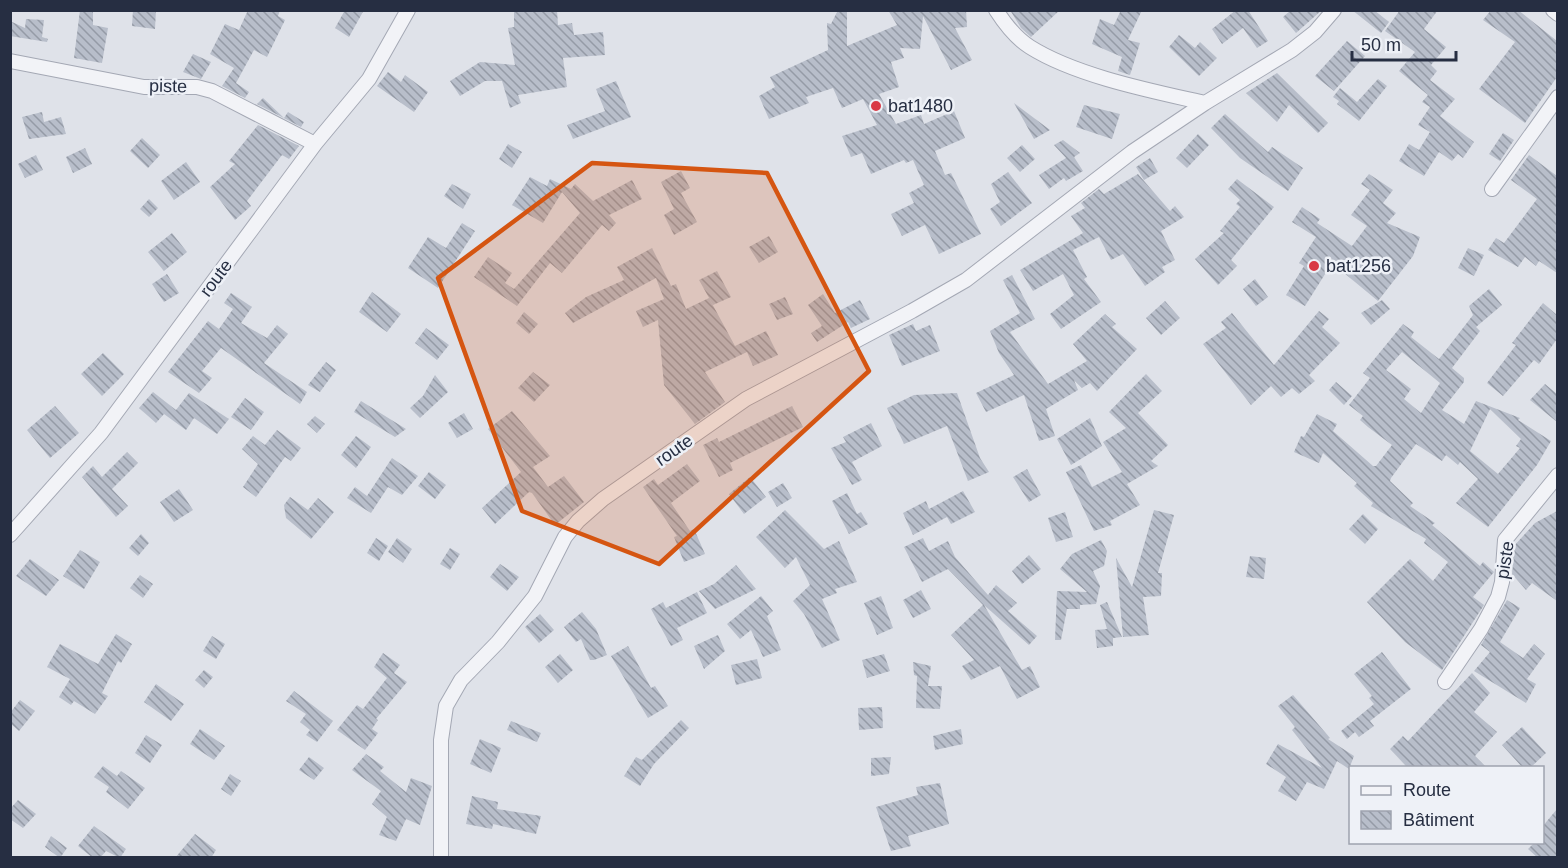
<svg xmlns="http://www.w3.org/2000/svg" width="1568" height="868" viewBox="0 0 1568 868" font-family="Helvetica,sans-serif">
<defs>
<pattern id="building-back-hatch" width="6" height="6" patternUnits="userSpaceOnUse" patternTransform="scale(1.5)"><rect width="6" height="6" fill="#b8beca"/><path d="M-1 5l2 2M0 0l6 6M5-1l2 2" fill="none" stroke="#959ba6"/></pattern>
</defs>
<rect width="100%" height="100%" fill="#dfe2e9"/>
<path fill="url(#building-back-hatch)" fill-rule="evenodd" d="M80,10H93V25L108,28L102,63L74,58Z
M133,10H156L155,29L132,26Z
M248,10H280L278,16L285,20L267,57L254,50L236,83L249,92L245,98L222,86L234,68L210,54L225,24L239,30Z
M345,10H364L349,37L335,28Z
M514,10H557L558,25L572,23L574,35L603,32L605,55L563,58L567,87L518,95L521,103L510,108L502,81H485L460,96L450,81L480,62L515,65L508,28L514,27Z
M838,10H847V46L897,25L888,10H966L967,27L955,28L972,60L951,70L923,16L920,49L900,48L904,58L891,62L899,87L879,94L896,124L921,115L924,124L954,111L965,138L935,151L945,175L951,173L981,234L939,254L925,225L902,236L891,214L914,203L909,193L924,185L913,160L906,163L904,160L871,174L862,153L851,157L842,136L877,125L863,99L842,108L833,88L806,97L809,103L769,119L759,96L775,87L770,77L828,50L827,23L831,24Z
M1010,10H1060L1031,37L1021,28Z
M1121,10H1142L1128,40L1140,43L1130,75L1118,71L1122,57L1092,44L1100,19L1114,25Z
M1236,10H1248L1268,41L1257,48L1243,28L1222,44L1212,29Z
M1291,10H1322L1296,33L1283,17Z
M1352,10H1374L1389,22L1381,33Z
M1400,10H1438L1424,29L1446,47L1431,65L1437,71L1430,80L1455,99L1440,116L1474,142L1463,158L1458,154L1452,161L1439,152L1424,176L1399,161L1409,144L1419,150L1430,132L1418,125L1430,107L1422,102L1428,95L1399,71L1415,52L1385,31Z
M1491,10H1518L1557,41V77L1525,123L1479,89L1515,42L1483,20Z
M26,19L44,20L42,37L48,39L47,42L10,36V21L25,28Z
M1179,35L1195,48L1200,42L1217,58L1199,76L1169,47Z
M1347,41L1365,56L1334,91L1315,76Z
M193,54L211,62L201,79L183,72Z
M388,72L401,82L405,75L428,92L414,112L377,86Z
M1277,73L1328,123L1318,133L1289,105L1277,122L1246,93Z
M1378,79L1387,86L1359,121L1337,104L1339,101L1333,97L1340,88L1357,102Z
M616,81L631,117L573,139L567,125L605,111L596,89Z
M263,98L284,118L288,112L304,122L301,127L257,104Z
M1014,103L1050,130L1034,139Z
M1084,105L1120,114L1112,139L1076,127Z
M42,112L44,122L61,117L66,134L29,139L22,117Z
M1225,114L1268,152L1272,147L1303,168L1288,191L1240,158L1211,128Z
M258,125L299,146L289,159L282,155L247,201L251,206L235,220L210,187L235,164L229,161Z
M1503,133L1514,140L1500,161L1489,154Z
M1198,134L1209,145L1187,168L1176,158Z
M142,138L160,155L148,168L130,151Z
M1063,140L1080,153L1074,157L1083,171L1066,181L1064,178L1049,189L1039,175L1066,158L1054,145Z
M508,144L522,152L512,168L499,159Z
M1022,145L1035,159L1020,172L1007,158Z
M85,148L92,164L73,173L66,157Z
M36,155L43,170L25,178L18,164Z
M1529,155L1557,176V273L1539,261L1536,266L1525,257L1518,267L1488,250L1496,238L1504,243L1537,199L1511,180Z
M1150,158L1158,172L1144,180L1136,167Z
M186,162L200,182L174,200L161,181Z
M681,171L690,188L681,193L697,222L674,235L664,215L674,209L661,182Z
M1008,172L1032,203L1001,226L990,209L1000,202L991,184Z
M1138,174L1170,211L1175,206L1184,217L1161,231L1175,260L1162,267L1165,272L1145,286L1123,254L1111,260L1099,237L1073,250L1087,277L1084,279L1101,302L1061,329L1050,314L1074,295L1063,274L1033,291L1020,270L1083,233L1071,216L1085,208L1081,203L1099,189L1104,194Z
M1369,174L1393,190L1383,203L1396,213L1387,223L1420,237L1413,256L1378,301L1332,263L1305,306L1286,295L1304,266L1299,263L1316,237L1292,222L1302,207L1320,219L1317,223L1352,246L1367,226L1351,215L1370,190L1361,184Z
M530,177L547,186L550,179L571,189L575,184L593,201L632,180L642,199L609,215L616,223L609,231L602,225L562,273L550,263L517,306L474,277L488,257L512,273L505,283L514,289L580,213L562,192L543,223L512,205Z
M1237,179L1274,207L1231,260L1237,266L1218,285L1195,259L1224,233L1220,231L1240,207L1236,204L1240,200L1228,189Z
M452,184L471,194L463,209L444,196Z
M149,199L158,208L149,217L140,209Z
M462,223L475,231L438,288L408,268L428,237L446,248Z
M172,233L187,252L164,271L148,252Z
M769,236L778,252L759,263L749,247Z
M652,248L671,286L676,284L686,309L709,298L735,346L766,331L778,355L753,366L747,352L705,372L725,402L695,424L664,385L658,320L643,327L636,311L664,299L656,278L573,323L565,313L586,297L624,280L617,267Z
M1468,248L1484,255L1474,276L1458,268Z
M717,271L731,297L713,305L699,280Z
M167,274L179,293L164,302L152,284Z
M1012,275L1035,319L1010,332L1048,384L1087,361L1073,344L1105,314L1116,324L1112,327L1137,349L1097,391L1090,383L1082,388L1074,380L1078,390L1046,409L1055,436L1039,441L1024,395L986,412L976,393L1014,375L999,353L990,331L1020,313L1003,280Z
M1255,279L1268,297L1256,306L1243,289Z
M1489,289L1502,305L1476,327L1480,331L1452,368L1464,378V382L1442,410L1464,424L1476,401L1520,418L1518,420L1551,441L1537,465L1488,527L1456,503L1478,479L1460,462L1458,465L1446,455L1442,461L1416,444L1391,478L1390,481L1413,503L1410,506L1435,523L1432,525L1480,566L1483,562L1494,572L1473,597L1484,605L1442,670L1405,642L1367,602L1410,559L1433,581L1448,562L1424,543L1426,539L1371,506L1373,503L1354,486L1357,483L1323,453L1319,463L1294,452L1301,436L1304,437L1317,414L1337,424L1333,431L1373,466H1376L1392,445L1368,427L1360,420L1363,416L1349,405L1370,378L1363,373L1403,324L1414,332L1411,337L1439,359L1473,315L1469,306ZM1402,352L1440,383L1421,413L1404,399L1411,389L1386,370ZM1490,409L1521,439L1516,446L1520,448L1498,474L1470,451Z
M372,292L401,314L387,332L359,312Z
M231,293L252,307L241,323L267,338L277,325L288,334L264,363L307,392L300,404L221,348L202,371L212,378L199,393L168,372L208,321L219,329L233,309L224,303Z
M823,294L835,313L860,300L870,319L851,328L848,322L817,342L811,333L822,326L808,305Z
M785,297L793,314L777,320L769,304Z
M1382,300L1390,309L1371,325L1361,313Z
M1165,301L1180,318L1161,335L1146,318Z
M1543,303L1557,315V339L1539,364L1534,360L1503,396L1487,383L1516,345L1512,343Z
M1319,311L1329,319L1322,327L1340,343L1309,375L1315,381L1299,394L1292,388L1281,397L1271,386L1251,405L1203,344L1226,328L1221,322L1232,313L1274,365Z
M524,312L538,324L529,334L516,323Z
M913,324L916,331L930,325L940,351L902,366L889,335Z
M426,328L449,345L437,360L415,343Z
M103,353L124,374L102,396L81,374Z
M326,362L336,370L320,392L308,385Z
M533,372L550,385L534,402L518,388Z
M1146,374L1162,391L1138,413L1168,445L1151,461L1158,466L1127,484L1140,505L1110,521L1112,525L1094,531L1066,472L1081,465L1092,487L1122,472L1103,442L1126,428L1109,412Z
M435,375L448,392L420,418L410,408L423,396Z
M1336,382L1352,396L1344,405L1329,390Z
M1545,384L1557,394V422L1530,400Z
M153,392L176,410L189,393L229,419L217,434L194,418L186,430L164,414L156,423L139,408Z
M957,393L980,458L989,472L968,481L947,426L904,444L887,408L914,395Z
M245,398L264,412L251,430L231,417Z
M361,401L406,429L395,437L354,412Z
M55,406L79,433L50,458L27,430Z
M792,406L803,427L730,463L733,470L719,477L703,445L717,438L719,442Z
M512,411L550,456L533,467L548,487L564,476L584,502L555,525L532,493L529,492L495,524L482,508L521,472L488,429Z
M464,413L473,429L457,438L448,423Z
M315,416L325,424L317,433L307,424Z
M1090,418L1102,446L1071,465L1057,439Z
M871,423L882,446L852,462L862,480L852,485L831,448L846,442L843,437Z
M277,430L301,448L291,461L285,457L256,497L243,487L258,464L242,449L253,436L265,445Z
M356,436L371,447L356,468L341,455Z
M127,452L138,463L112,489L128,506L116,517L82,477L93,466L102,477Z
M392,458L418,476L402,495L388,487L371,513L347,498L355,487L367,496Z
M687,464L700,481L671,503L690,531L694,529L705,554L684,562L674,537L677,536L643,487L654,479L658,485Z
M1027,469L1041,495L1029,502L1013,477Z
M429,472L446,485L435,499L418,486Z
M750,477L766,497L744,514L729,494Z
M783,483L792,498L777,507L768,492Z
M179,489L193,510L174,522L160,502Z
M963,491L975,512L951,524L947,517L913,535L903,513L926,501L929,509Z
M847,493L857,514L861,512L868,524L849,534L832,501Z
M290,497L308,510L318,498L334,512L311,539L286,518L284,505Z
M785,510L824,549L839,541L857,582L835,589L837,593L822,599L840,640L822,648L804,614L793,601L810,585L796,557L785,568L756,537Z
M1154,510L1174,515L1158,573H1162L1161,596L1143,597L1149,635L1123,637L1116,558L1132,587Z
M1557,511V601L1532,583L1526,590L1512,574L1514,546L1535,523Z
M1065,512L1073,537L1056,542L1048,518Z
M1363,514L1378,529L1365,544L1349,529Z
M141,534L149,543L138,556L129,548Z
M376,538L388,546L379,561L367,553Z
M397,538L412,549L403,563L388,552Z
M923,538L929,551L948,541L955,557L988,595L996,585L1017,603L1008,611L1037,636L1029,645L984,605L1022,670L1030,666L1040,687L1017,699L1000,666L971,680L962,666L974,660L951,635L983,605L948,569L922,582L904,547Z
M1101,540L1107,551L1104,566L1093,571L1100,586L1096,604L1080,605V609H1067L1061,640H1055L1057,591L1087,592L1060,569L1072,554Z
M450,548L460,554L450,570L440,564Z
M80,550L100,562L84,589L63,576Z
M1029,555L1041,569L1022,584L1012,571Z
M1250,556L1266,558L1264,579L1246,577Z
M30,559L59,580L46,596L16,576Z
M500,564L519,577L507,591L490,577Z
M736,565L756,589L715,609L699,591L714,584Z
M140,575L153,584L143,598L130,588Z
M921,590L931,609L913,618L903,600Z
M697,592L707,613L677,628L683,640L671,646L651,609L663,602L666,608Z
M761,596L773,611L767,616L781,650L763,657L751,630L740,639L727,624Z
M881,596L893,628L877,635L864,603Z
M1507,600L1520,608L1500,642L1523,658L1534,644L1545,654L1527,679L1536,684L1526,703L1474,671L1490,652L1481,645Z
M1107,602L1122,637L1113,638V646L1097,648L1095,630L1107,629L1100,605Z
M582,612L596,629L607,655L594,660H590L581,639L576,642L564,627Z
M540,614L554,630L539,643L525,627Z
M116,634L132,644L121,663L118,661L102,693L108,696L95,714L74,701L71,705L59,697L70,679L47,667L60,644L98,664Z
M718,635L725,651L704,669L694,646Z
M212,636L225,644L216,659L203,651Z
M628,646L651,688L655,686L668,706L648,718L611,656Z
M1382,652L1411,689L1370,721L1374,726L1359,737L1355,732L1347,739L1341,731L1374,704L1369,698L1372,696L1354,674Z
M383,653L400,665L394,673L407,682L376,719L378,720L372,729L378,733L365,750L337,730L357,705L363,709L387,678L374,667Z
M560,654L573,670L558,683L545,667Z
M884,654L890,671L867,678L862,660Z
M757,659L762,678L736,685L731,665Z
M913,662L931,666L928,686H942L940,709L916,708L917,676L914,675Z
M204,670L213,677L204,688L195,680Z
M1472,673L1490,693L1474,712L1497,732L1475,756L1487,768H1408L1390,749L1403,736L1408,741Z
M156,684L184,704L171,721L144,702Z
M294,691L333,721L317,742L306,735L310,730L300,722L306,714L286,701Z
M1293,695L1330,738L1328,739L1354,756L1349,769L1337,761L1324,789L1307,782L1296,801L1278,791L1286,777L1266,764L1278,744L1322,768L1292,730L1295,727L1278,706Z
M20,700L35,711L19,731L10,723V713Z
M882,707L883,728L859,730L858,708Z
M681,720L689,728L654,764L640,786L624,776L636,757L642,760Z
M511,721L541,733L537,742L507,730Z
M1522,727L1546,753L1530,768H1523L1502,745Z
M200,729L225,746L214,760L190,744Z
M961,729L963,744L935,750L933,736Z
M146,735L162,745L150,763L135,753Z
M480,739L501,748L491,773L470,764Z
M366,754L384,767L380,771L406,792L411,778L432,786L420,825L406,819L396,841L379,835L387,817L372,804L381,791L352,770Z
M309,757L324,768L314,780L299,770Z
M891,757L889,774L871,776V758Z
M103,766L117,776L121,771L145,788L128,809L106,792L109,787L94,777Z
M230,774L241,781L231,796L221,789Z
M940,783L949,824L908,836L911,846L891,851L876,807L918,795L916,787Z
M472,796L498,802L497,809L541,816L536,834L493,824L492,829L466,824Z
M18,800L36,814L23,828L10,819V809Z
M1557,809V858H1538L1528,849L1534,843H1542V827Z
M94,826L126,849L120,858L106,851L100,858H93L78,846Z
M195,834L216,850L211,858H175Z
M51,836L67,848L60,858L45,847Z"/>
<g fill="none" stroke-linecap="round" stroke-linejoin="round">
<defs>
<path id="minor" d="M996,10C1005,24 1017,39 1030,47C1076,76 1152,91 1205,103
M1553,10L1558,14
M10,61L144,87H197L212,91L315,144
M1492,189L1558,97
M10,535L101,433L315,144L369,79L408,10
M1445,682L1481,629L1498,597L1502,582L1505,540L1558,475
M441,858V740L446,706L461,680L498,642L535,596L565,537L578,521L603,499L746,399L912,311L966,280L1132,152L1205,103L1292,50L1315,32L1334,10"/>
</defs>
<use href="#minor" stroke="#a4a8b4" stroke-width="16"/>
<use href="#minor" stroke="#f2f3f7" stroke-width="14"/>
</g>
<path fill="#d55511" fill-opacity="0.2" stroke="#d55511" stroke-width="4.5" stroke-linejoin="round" d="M592,163L767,173L869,371L659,564L522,511L438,278Z"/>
<g fill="#d93945" stroke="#eef1f7" stroke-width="2">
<circle cx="876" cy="106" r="6"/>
<circle cx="1314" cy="266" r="6"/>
</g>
<g text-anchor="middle" stroke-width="5" stroke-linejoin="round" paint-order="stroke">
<g font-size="18" fill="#262e42" stroke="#eef1f7">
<text transform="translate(168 86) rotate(1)" y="6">piste</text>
<text transform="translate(216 278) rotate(-53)" y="6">route</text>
<text transform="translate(674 450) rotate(-35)" y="6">route</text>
<text transform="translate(1505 560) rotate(-81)" y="6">piste</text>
</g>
<g font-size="18" fill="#262e42" stroke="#eef1f7" text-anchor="start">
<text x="888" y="112">bat1480</text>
<text x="1326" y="272">bat1256</text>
</g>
</g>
<rect width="1568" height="868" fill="none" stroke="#262e42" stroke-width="24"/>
<rect x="1349" y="766" width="195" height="78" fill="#eef1f7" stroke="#9ea3af" stroke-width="1.5"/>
<rect x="1361" y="786" width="30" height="9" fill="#f2f3f7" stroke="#9ea3af" stroke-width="1.5"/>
<text x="1403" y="796" font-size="18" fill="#262e42">Route</text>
<rect x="1361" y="811" width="30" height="18" fill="url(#building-back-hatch)" stroke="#9ea3af" stroke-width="1.5"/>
<text x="1403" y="826" font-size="18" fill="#262e42">Bâtiment</text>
<path d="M1352 51v9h104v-9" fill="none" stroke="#262e42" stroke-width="3"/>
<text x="1361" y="51" font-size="18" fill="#262e42" stroke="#eef1f7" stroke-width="4.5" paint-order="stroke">50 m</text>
</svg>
